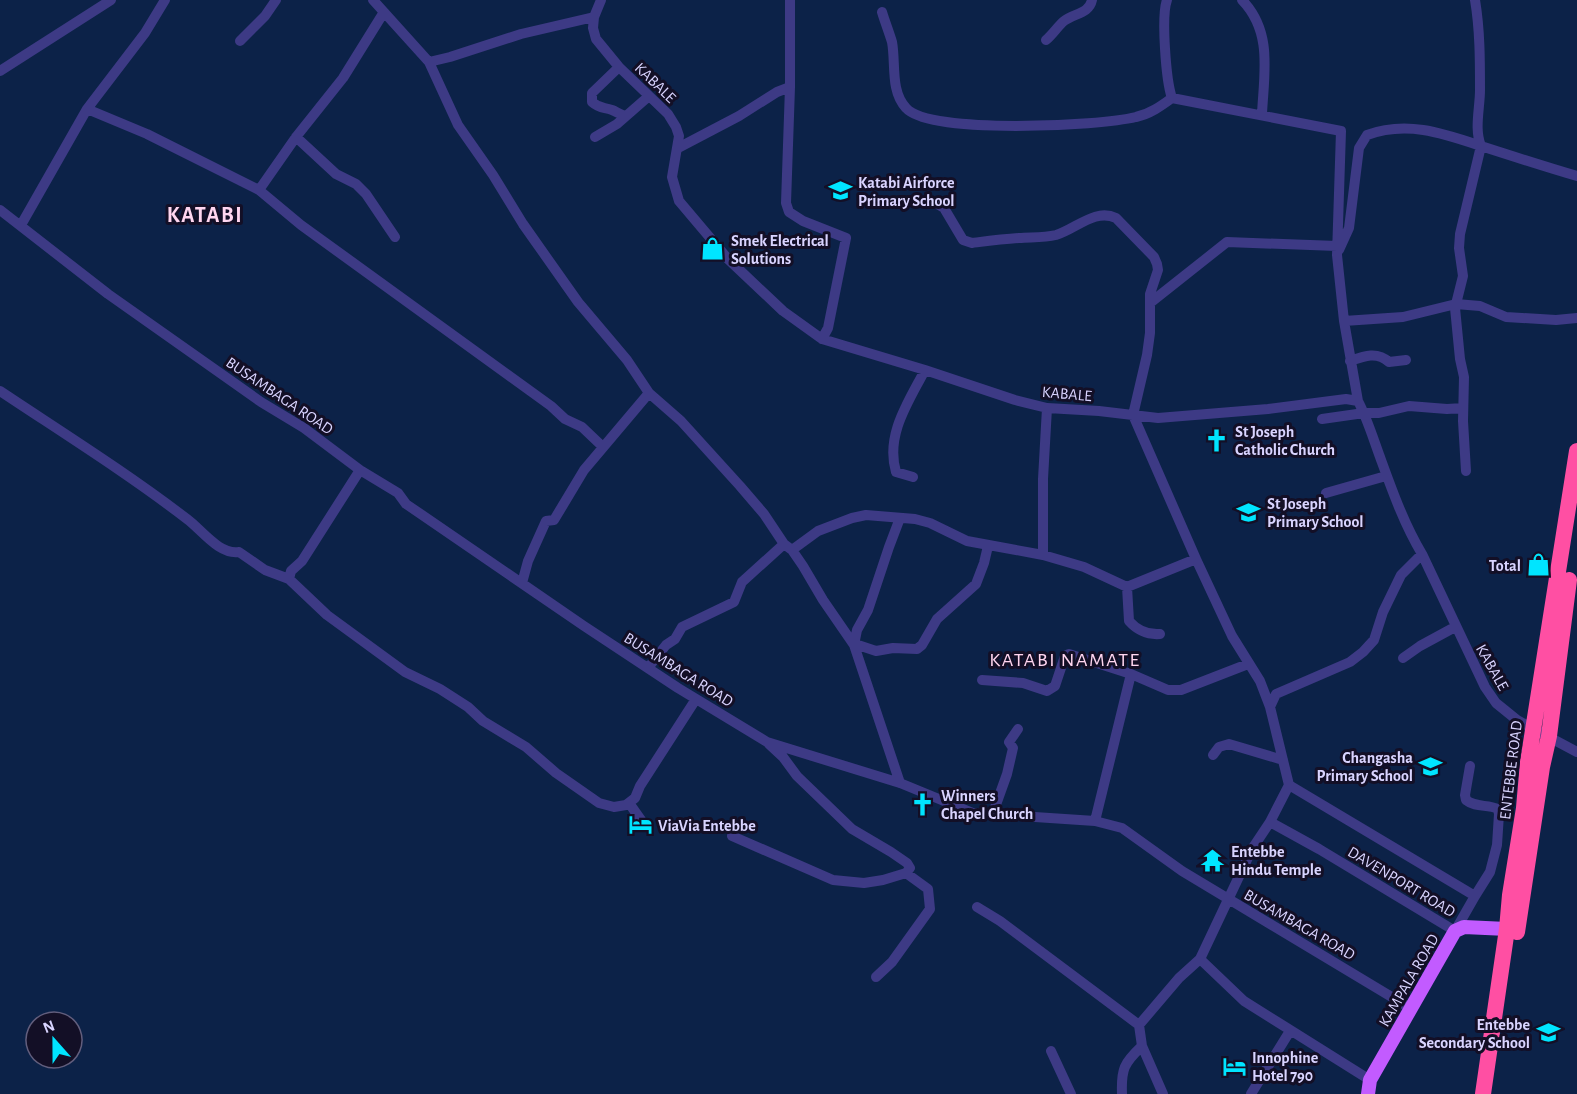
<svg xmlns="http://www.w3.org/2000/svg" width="1577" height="1094" viewBox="0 0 1577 1094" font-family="'Alegreya Sans',sans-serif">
<rect width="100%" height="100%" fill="#130f26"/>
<path fill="#0c2248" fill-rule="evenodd" d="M0,0H1577V1094H0ZM36,1022H72V1058H36Z"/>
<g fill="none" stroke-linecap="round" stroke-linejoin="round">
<path stroke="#3d3a85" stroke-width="10" d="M373,0L429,62L458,125L493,175L523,224L578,302L627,360L649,393L681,421L740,486L764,514L784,544L792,550L803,566L823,600L854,645L900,783
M601,0L594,17L593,28L596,39L619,67L668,114L676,127L679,136L672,177L679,201L728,259L783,311L822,339L925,370L1015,400L1047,408L1099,411L1158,418L1268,409L1346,399L1358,401C1367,418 1373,438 1380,457C1392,490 1404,524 1422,554L1485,687L1496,703L1517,720L1577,752
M790,0V87L786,203L789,212L803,221L846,238L828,328L822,339
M1167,0C1161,16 1166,81 1172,98
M1242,0C1273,32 1264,73 1262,114
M882,12C885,22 889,32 892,42C896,63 890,91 906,108C930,135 1099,126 1136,117C1150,114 1161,106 1172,98L1341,131L1337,255L1344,321L1358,401
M1046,40C1053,34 1058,26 1064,21C1074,13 1089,14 1092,0
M240,41L265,16L276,0
M429,62L450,57L521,34L594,17
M619,67L592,93V102C600,109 603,107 612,110C617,112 620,115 626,116
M0,71L111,0
M87,109L147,134L259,190L301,225L551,406L565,419L582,427L603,447
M296,137L336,174L356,184L366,194L395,237
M595,137L617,124L649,96
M678,148L739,116L777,92L790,87
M259,190L296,137L343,78L384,12
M934,202L944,208L963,240L972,243C988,241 1003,239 1019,238C1031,237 1043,238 1056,235C1076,229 1095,208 1116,218L1154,257L1157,264L1158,270L1150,294V333L1147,355L1133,415L1196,559L1232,636L1260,681L1270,707L1289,785L1475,896L1455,931L1319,849L1270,822
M0,210L108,294L261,402L304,428L360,470L398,493L406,504L584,626L678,688L767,742L900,783L973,813L1095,821L1122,828L1182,871L1410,1008
M21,225L87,109L145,33L165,0
M1339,250L1349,228L1359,148L1367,135C1408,120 1445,134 1484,147C1515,157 1546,167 1577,176
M1150,303L1227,242L1337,246
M1344,321L1403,317L1456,304L1480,306L1506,317L1556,320L1577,318
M1350,361C1364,356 1377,351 1389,362L1406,360
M0,391C63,433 127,473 187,519C202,530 219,555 239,552L265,570L289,579L291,571L302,561L360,470
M1322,419L1364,413H1379L1409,406L1447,409L1463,408
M1466,471L1463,421L1464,377L1460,359L1455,308L1463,276L1459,248L1460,234L1481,146C1474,129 1480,108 1480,90C1480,60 1480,30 1475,0
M913,477L896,472C885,435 909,401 925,370
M1326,493L1386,476
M792,550L818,531L852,518L866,515L915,519L930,523L967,541L1043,555L1084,567L1127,587L1196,559
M1043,555V479L1047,408
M289,579L327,615L405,672L440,689L468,707L483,721L526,747L556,773L599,803L614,807L626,805L635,798L640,786L696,699
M522,583L528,561L546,521L554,520L584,470L649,393
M1127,587L1129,621C1137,630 1147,635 1160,634
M855,644L876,651L893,648L917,649L922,645L937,619L976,584L984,563L988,546
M854,645L857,630L868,610L889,547L900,518
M1403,658L1420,646L1455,627
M648,668L666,645L675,639L682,627L734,602L742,582L784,544
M982,680L1023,683L1047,691L1055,686L1065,656L1069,654L1131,674L1168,690H1181L1248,664
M1270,707L1276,694L1350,662L1363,652L1374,640L1383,612L1401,575L1422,554
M1213,755L1219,747L1229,744L1283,760
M1470,766L1465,795L1466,800C1476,808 1487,804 1498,809L1499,814L1497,845L1490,872L1475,896
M629,803L641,820
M993,813L1007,774L1013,748L1009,742L1018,729
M1095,821L1131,674
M732,836L833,880L864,883L883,880L906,873L910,868L907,863L891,852L852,829L797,776L783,757L769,744
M977,907L1000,921L1139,1025L1142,1046L1163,1094
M1200,959L1244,1001L1370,1080
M876,977L892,962L930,909L928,889L906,873
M1139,1025L1179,978L1200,959L1252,849L1270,822L1289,785
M1051,1051L1071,1094
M1122,1094C1121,1069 1124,1063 1142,1046
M1251,1094L1290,1031"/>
<path stroke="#c25bff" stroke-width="14" d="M1368,1094L1370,1080L1455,931L1464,927L1507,929"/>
<path stroke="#ff4fa3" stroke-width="16" d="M1517,932L1542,767L1549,736L1569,580
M1483,1094L1507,929L1510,895L1524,808L1528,762L1577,451"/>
</g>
<defs>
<symbol id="school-bare" viewBox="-9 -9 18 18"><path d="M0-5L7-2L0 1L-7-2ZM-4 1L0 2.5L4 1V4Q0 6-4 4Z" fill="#00e5ff" stroke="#130f26" stroke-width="2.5" paint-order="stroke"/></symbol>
<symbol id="shop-bare" viewBox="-9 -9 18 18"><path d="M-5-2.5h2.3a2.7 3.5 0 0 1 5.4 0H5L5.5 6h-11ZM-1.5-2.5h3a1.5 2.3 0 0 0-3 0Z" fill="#00e5ff" stroke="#130f26" stroke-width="2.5" paint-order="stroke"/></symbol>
<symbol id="church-bare" viewBox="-9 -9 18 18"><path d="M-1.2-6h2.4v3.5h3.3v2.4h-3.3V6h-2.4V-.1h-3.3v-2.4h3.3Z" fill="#00e5ff" stroke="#130f26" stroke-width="2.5" paint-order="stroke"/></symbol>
<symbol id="hotel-bare" viewBox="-9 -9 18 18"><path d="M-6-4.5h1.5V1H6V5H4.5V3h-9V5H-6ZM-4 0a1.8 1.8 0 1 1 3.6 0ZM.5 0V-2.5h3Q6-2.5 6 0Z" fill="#00e5ff" stroke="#130f26" stroke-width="2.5" paint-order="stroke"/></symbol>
<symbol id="temple-bare" viewBox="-9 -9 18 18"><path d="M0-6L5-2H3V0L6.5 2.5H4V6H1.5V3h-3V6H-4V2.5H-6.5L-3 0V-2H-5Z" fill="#00e5ff" stroke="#130f26" stroke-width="2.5" paint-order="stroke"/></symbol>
</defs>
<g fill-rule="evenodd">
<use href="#school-bare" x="824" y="174" width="33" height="33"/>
<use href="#shop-bare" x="696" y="232" width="33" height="33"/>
<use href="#church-bare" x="1200" y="424" width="33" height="33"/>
<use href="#school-bare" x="1232" y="496" width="33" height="33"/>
<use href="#shop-bare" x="1522" y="548" width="33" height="33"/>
<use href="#school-bare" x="1414" y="750" width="33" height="33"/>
<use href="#church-bare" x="906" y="788" width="33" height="33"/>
<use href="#hotel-bare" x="624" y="808" width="33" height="33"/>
<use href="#temple-bare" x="1196" y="844" width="33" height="33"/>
<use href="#school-bare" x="1532" y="1016" width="33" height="33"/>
<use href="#hotel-bare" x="1218" y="1050" width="33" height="33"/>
</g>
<g text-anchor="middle" stroke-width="6" stroke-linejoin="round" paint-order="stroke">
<g font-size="16" fill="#d9d4ff" stroke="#130f26">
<text transform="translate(656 82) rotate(44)" y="6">KABALE</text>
<text transform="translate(1067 393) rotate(5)" y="6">KABALE</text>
<text transform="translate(280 395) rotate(34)" y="6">BUSAMBAGA ROAD</text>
<text transform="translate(1493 667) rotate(61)" y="6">KABALE</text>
<text transform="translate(679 669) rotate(32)" y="6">BUSAMBAGA ROAD</text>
<text transform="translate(1510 770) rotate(-83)" y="6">ENTEBBE ROAD</text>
<text transform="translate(1402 881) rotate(31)" y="6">DAVENPORT ROAD</text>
<text transform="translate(1300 924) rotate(30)" y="6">BUSAMBAGA ROAD</text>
<text transform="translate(1408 980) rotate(-60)" y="6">KAMPALA ROAD</text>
</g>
<g font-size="16" font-weight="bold" fill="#d9d4ff" stroke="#130f26" text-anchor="start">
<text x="858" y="188">Katabi Airforce<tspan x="858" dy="18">Primary School</tspan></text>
<text x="731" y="246">Smek Electrical<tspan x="731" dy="18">Solutions</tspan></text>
<text x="1235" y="437">St Joseph<tspan x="1235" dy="18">Catholic Church</tspan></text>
<text x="1267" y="509">St Joseph<tspan x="1267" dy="18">Primary School</tspan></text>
<text x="1521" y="571" text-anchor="end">Total</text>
<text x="1413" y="763" text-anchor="end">Changasha<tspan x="1413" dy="18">Primary School</tspan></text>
<text x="941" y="801">Winners<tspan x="941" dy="18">Chapel Church</tspan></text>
<text x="658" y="831">ViaVia Entebbe</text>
<text x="1231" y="857">Entebbe<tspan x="1231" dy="18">Hindu Temple</tspan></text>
<text x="1530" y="1030" text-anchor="end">Entebbe<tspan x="1530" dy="18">Secondary School</tspan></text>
<text x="1252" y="1063">Innophine<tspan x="1252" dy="18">Hotel 790</tspan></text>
</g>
<g font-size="20" letter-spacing="1.5" fill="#ffd6f0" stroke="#130f26">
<text x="1065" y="666">KATABI NAMATE</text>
</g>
<g font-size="22" font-weight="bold" letter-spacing="1.5" fill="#ffd6f0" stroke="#130f26">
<text x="205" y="222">KATABI</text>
</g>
</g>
<g transform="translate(54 1040) rotate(339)"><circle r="28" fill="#130f26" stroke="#625e7d" stroke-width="1.5"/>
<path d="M0-4.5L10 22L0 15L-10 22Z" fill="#00e5ff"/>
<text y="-9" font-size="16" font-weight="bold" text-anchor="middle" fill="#d9d4ff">N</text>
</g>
</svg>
